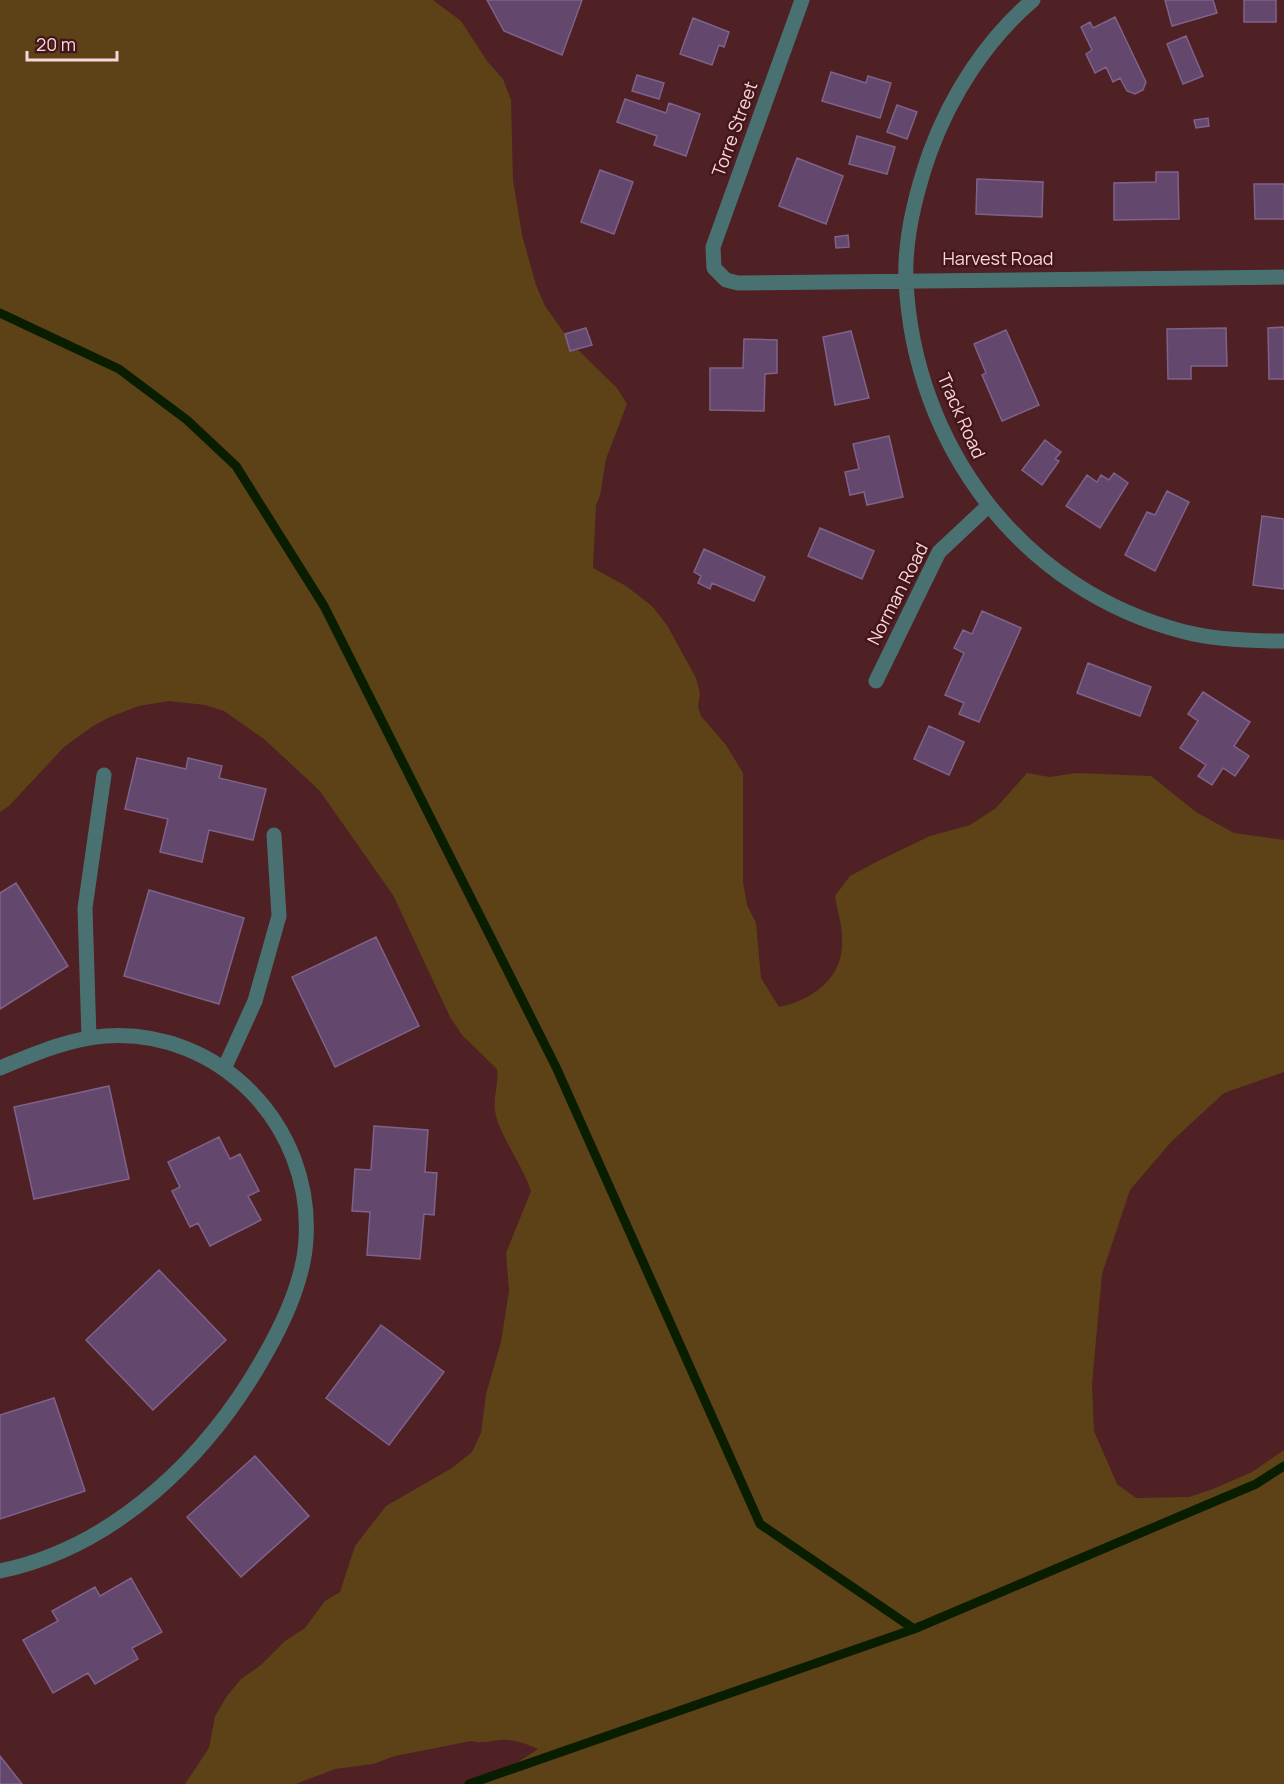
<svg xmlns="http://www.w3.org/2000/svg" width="1284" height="1784" viewBox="0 0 1284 1784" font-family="Manrope,sans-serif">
<rect width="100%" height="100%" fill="#4f2024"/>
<path fill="#5c4216" d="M0,0H433L461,21L487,61L503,79L511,100L513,180L522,235L536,285L545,306L572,344L617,388L627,404L606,459L600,496L596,505L593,568L626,586L652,606L667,625L696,678L700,693L698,707L701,716L726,745L743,773V882L747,905L756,923L761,978L779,1007C813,1000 845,977 842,938C842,924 837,910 835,896L850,876L878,861L930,836L970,825L996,808L1027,773L1050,777L1076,773L1151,776L1196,812L1234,833L1284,840V1072L1224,1093L1171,1142L1130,1190L1102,1274L1092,1384L1094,1431L1117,1484L1136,1498L1189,1497L1213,1489L1252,1472L1284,1450V1784H469L506,1770L538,1749C526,1744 514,1739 500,1740C489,1741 482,1744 471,1741L395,1756L373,1764L335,1769L296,1784H185L209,1748L215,1716L227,1696L241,1679L261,1665L285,1641L305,1628L325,1601L340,1592L355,1546L386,1506L452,1468L472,1452L481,1433L486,1394L501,1342L509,1291L506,1253L531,1191C523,1166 498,1133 495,1111C493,1097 499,1083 497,1069L462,1035L450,1017L393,895L319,790L264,739L224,711L205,705L169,701L139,706L110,717L93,726L64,747L9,806L0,812Z"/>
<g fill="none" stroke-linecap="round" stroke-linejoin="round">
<path stroke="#091d01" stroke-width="9" d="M0,313L119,369L187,420L236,466L324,606L556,1067L760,1524L914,1629
M469,1784L914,1629L1256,1484L1284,1466"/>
</g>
<path fill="#63476d" stroke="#7f628a" stroke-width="1.5" d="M487,0H582L562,55L504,31Z
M1165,0H1213L1217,13L1172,26Z
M1244,0H1276V22H1244Z
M1115,17L1146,82L1143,90L1135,94L1127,91L1120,78L1113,82L1106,67L1095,73L1086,54L1092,50L1081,27L1090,22L1093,28Z
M693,18L729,32L724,47L719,45L712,65L680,54Z
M1186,36L1203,76L1183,84L1167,44Z
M831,72L866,83L868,76L891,83L880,118L822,101Z
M637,75L664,83L659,99L632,91Z
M625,99L666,113L669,103L700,114L686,156L654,145L657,136L617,122Z
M897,105L917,112L907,139L887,132Z
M1208,118L1209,126L1196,128L1194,120Z
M857,136L895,147L887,174L849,164Z
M797,158L843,176L826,224L779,206Z
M600,170L633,182L614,234L581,222Z
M1156,172H1178L1179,219L1114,220V183L1156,182Z
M977,179L1043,182L1042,217L976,214Z
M1254,184H1284V219H1255Z
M848,235L849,247L836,248L835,237Z
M1284,327V379H1269L1268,328Z
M586,328L592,345L570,351L565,334Z
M1226,328L1227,366H1191V379H1168L1167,329Z
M1006,330L1039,405L1002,421L982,375L986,373L974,344Z
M851,331L869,398L835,405L823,337Z
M744,339L777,340V373L765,374L764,411L710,410V368H743Z
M889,436L903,497L867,505L864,492L850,495L845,472L859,469L853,444Z
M1045,440L1061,452L1055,459L1059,461L1042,485L1022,470Z
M1114,473L1128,483L1100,528L1066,506L1087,475L1097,482L1101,475L1109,480Z
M1167,491L1189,502L1155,571L1125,555L1147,512L1155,515Z
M1262,516L1284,519V589L1253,585Z
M820,528L874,551L862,579L808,556Z
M704,549L765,577L754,601L712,583L710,589L698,583L701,576L694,572Z
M982,611L1021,628L979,722L959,714L964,703L945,695L964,653L954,648L963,630L972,634Z
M1088,663L1151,687L1140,716L1077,693Z
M1203,692L1250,722L1234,746L1249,756L1235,776L1223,768L1212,785L1198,776L1206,765L1180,748L1198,721L1188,714Z
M929,726L964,742L949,775L914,759Z
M137,758L186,769L188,758L222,766L219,778L266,789L253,840L209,830L202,862L160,852L168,819L125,809Z
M16,883L68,966L0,1009V893Z
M149,890L244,918L219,1004L124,976Z
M376,937L419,1026L335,1067L292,977Z
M109,1086L129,1179L34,1199L14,1107Z
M374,1126L428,1130L425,1172L437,1173L434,1215L424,1214L420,1259L367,1255L370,1212L352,1211L355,1169L371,1170Z
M219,1137L230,1159L240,1154L259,1191L248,1196L261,1220L210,1246L198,1223L190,1227L172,1191L180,1187L168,1162Z
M159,1270L226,1340L153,1410L86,1340Z
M381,1325L444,1372L389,1445L326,1398Z
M54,1398L85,1491L0,1519V1415Z
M255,1456L309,1516L241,1577L187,1517Z
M131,1578L162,1632L132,1648L138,1659L95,1684L88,1673L53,1693L23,1640L58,1621L52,1611L95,1587L100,1596Z
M0,1756L22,1784H0Z"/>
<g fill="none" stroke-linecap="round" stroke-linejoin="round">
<path stroke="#4a7171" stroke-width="15" d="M802,0L713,247L714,268L726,280L738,283L1284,277
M1033,0C986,40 951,95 930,152C916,192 904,238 906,281C914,446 1022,591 1185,632C1216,640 1252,641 1284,641
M876,681L939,552L988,506
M89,1038L85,908L104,775
M0,1068C34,1054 68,1039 105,1036C220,1028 313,1126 306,1239C304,1279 285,1320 265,1355C209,1455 116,1547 0,1571
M224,1069L255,1001L279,916L274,835"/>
</g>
<g text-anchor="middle" stroke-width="5" stroke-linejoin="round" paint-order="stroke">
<g font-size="18" fill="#f7d7d8" stroke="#44161b">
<text transform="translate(735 129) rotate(-70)" y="6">Torre Street</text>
<text x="998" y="265">Harvest Road</text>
<text transform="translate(961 416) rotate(66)" y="6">Track Road</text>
<text transform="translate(898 594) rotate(-63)" y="6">Norman Road</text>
</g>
</g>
<path d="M27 51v9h90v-9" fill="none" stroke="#f7d7d8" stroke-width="3"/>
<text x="36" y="51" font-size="18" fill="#f7d7d8" stroke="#44161b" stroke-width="4.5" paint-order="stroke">20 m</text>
</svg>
